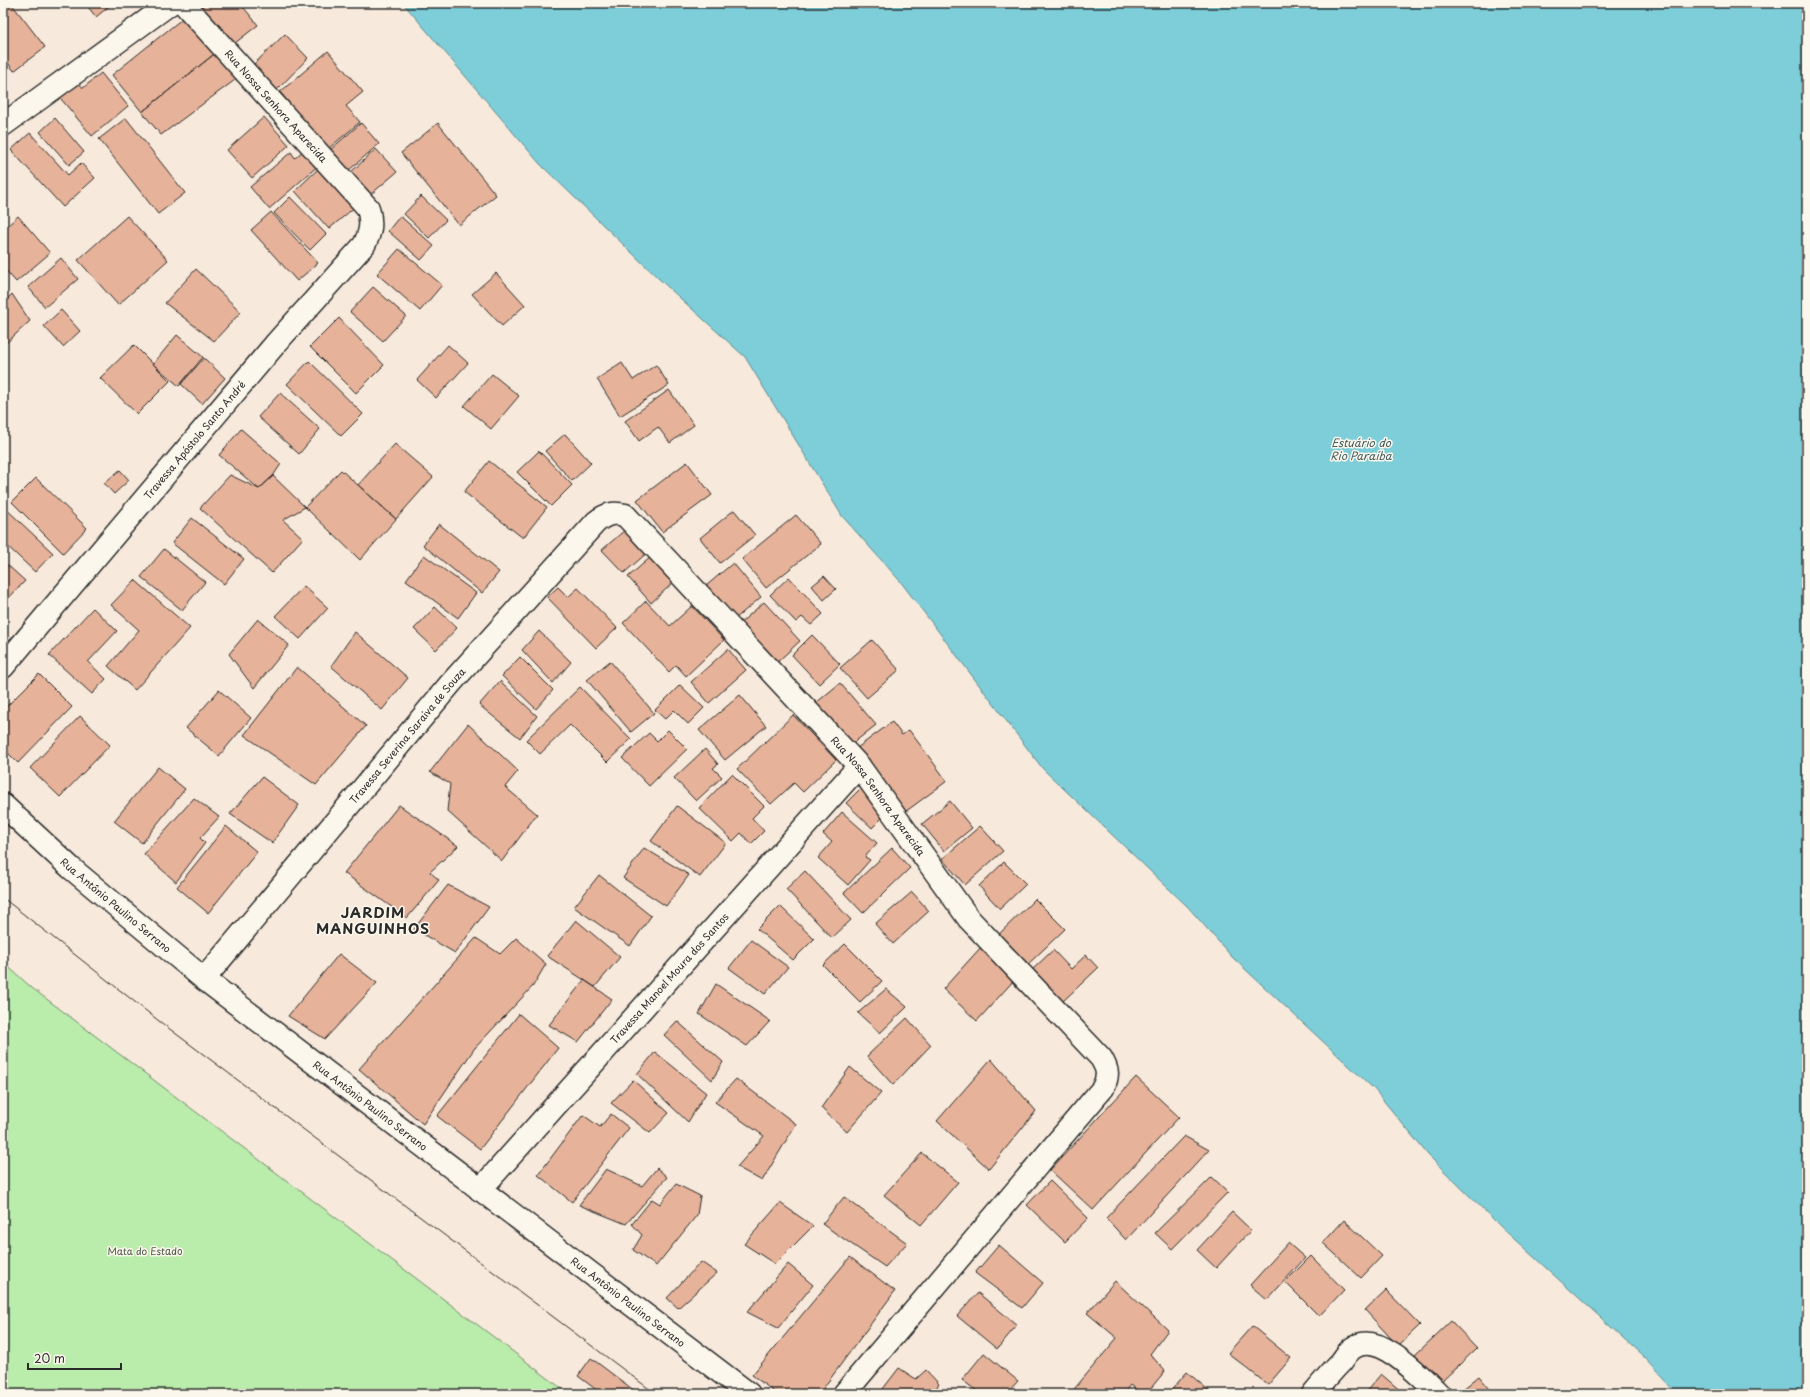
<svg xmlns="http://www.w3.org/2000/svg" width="1810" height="1397" viewBox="0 0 1810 1397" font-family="'Playpen Sans',sans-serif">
<rect width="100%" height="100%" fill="#f7e9db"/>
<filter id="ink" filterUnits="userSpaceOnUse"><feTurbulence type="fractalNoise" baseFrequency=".025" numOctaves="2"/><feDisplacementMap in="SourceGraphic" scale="8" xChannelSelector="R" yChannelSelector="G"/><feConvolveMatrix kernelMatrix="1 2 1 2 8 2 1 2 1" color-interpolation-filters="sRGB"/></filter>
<g filter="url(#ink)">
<path fill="#baecac" stroke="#728c6c" d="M3,962L32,988L569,1394H3Z"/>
<path fill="#7dced8" stroke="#5c8d93" d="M403,3H1807V1394H1678L1644,1357L1502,1228L1428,1155L1374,1089L1232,957L1188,907L1043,769L900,581L842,516L745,357L658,278L540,164Z"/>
<path fill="#e6b299" stroke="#2b2b2b" d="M3,3H11L45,47L14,71L3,56Z
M85,3H113L96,17Z
M200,3H240L258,25L230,47L196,6Z
M188,14L218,51L142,112L112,75Z
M285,34L308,58L277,90L253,65Z
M218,51L239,77L161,135L142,112Z
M328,51L363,92L346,106L360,122L328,149L280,92Z
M101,73L128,106L92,136L56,93L75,78L83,88Z
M264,117L289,145L252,178L227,150Z
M55,118L84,152L69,165L40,132Z
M126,118L185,193L158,214L99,139Z
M361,123L379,144L348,171L330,150Z
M438,123L496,195L459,225L401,153Z
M30,133L68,175L81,163L95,178L63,207L11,150Z
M306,148L320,164L269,209L250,187L291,152L295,158Z
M376,149L397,172L370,195L351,172Z
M320,167L356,206L329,229L295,191Z
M421,196L446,220L429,238L404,214Z
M290,197L326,234L310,250L274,213Z
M271,212L318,263L297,281L251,230Z
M18,216L50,253L16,282L3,267V230Z
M127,216L168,260L118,305L78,260Z
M400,216L434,246L421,260L388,231Z
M399,249L442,285L420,311L377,274Z
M61,258L78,279L45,307L28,287Z
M196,269L241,312L214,341L165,303Z
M496,273L525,305L502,326L472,294Z
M373,287L406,316L383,341L350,312Z
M12,294L30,321L3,346V303Z
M61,310L80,331L63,347L44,326Z
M339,318L384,365L356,393L310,347Z
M177,335L203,357L179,386L153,364Z
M134,345L170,381L137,414L100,378Z
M448,345L468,363L436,398L417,380Z
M204,358L225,378L202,404L181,384Z
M309,361L363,414L341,436L287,384Z
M622,363L633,380L656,365L669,385L620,416L597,379Z
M492,374L519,396L491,429L464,406Z
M669,390L694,425L670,443L658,427L639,441L625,421Z
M280,393L320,429L299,454L258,417Z
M241,429L281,464L273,476L259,489L219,455Z
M565,434L591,463L572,481L545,451Z
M395,444L433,477L396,519L358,485Z
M539,451L572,485L551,506L517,472Z
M489,461L547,507L523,538L464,492Z
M687,462L712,495L662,532L637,500Z
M120,470L129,480L114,494L104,483Z
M341,470L396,519L360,560L305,507Z
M230,475L259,489L273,476L305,507L283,520L303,538L272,573L200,508Z
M36,478L87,528L63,553L12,502Z
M3,506L53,553L35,572L3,542Z
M734,510L755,535L720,563L700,538Z
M796,515L821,544L766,588L742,559Z
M192,518L244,559L224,584L172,543Z
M439,524L499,572L482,593L423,545Z
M626,529L648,552L624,573L602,550Z
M164,549L205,582L182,610L141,577Z
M424,555L476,593L458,618L406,580Z
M652,556L675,581L651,603L628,577Z
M3,561L25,581L3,604Z
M733,563L761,597L735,619L706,586Z
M824,576L836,589L824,600L812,586Z
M789,577L823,614L811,625L802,617L796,622L770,595Z
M135,580L190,628L135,690L108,666L139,630L111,605Z
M304,586L328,608L300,639L275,616Z
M558,587L568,597L578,588L617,628L596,648L547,597Z
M646,601L670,626L692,606L724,640L686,676L676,665L669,672L623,623Z
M764,602L800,641L773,666L737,626Z
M435,607L457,628L436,650L414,629Z
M93,608L117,631L88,662L106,679L92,694L49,655Z
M258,619L289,645L254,688L229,654Z
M539,631L571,662L553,683L522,650Z
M355,632L408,678L382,710L331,666Z
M812,635L840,664L819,684L792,655Z
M872,640L899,670L867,698L840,668Z
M728,649L746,670L709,703L691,682Z
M520,657L553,690L536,709L502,676Z
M610,661L654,713L631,732L587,680Z
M297,667L366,726L316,785L244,735Z
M39,674L72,707L18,763L3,748V710Z
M500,681L537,716L520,738L479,705Z
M840,683L876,725L852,744L816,703Z
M680,685L704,708L688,724L674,710L665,719L655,710Z
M580,687L631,739L607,762L570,725L540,754L526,740Z
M219,690L251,718L219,756L186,728Z
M740,695L766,726L725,760L699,730Z
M793,715L836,760L803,792L794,783L771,804L737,769Z
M80,716L110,745L60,797L30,768Z
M892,722L902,735L909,730L947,781L905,812L857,748Z
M468,724L518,771L505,787L537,814L502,861L447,811L450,784L430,772Z
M668,730L687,749L649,786L622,758L649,733L657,741Z
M705,749L718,764L713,768L722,777L696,801L674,778Z
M158,767L185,789L142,843L114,821Z
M732,774L764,806L752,818L764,831L751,844L741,833L733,841L699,808Z
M262,777L299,805L272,843L230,814Z
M865,784L890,810L872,828L846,803Z
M194,798L219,817L200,838L205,843L176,882L144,854Z
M950,801L972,828L944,851L922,824Z
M399,805L458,846L430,872L439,880L407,918L344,873Z
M677,806L726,843L700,877L651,841Z
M842,812L877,843L865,857L870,860L848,885L818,858L832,842L823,834Z
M226,826L257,852L208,913L177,887Z
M980,826L1003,851L965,885L942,859Z
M644,848L689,875L666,906L623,878Z
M892,848L910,868L863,913L844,893Z
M1004,862L1026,884L1000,909L979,886Z
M805,871L851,920L832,938L786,889Z
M599,875L651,916L630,946L574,907Z
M448,885L489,907L455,953L414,929Z
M912,892L929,911L893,944L875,924Z
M1035,899L1065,929L1025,967L996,937Z
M780,906L814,939L793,960L757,929Z
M576,920L620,957L595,987L547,956Z
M476,938L500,954L516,938L546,964L533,986L474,1049L423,1124L359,1069Z
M751,940L788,967L765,994L729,968Z
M845,944L882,981L860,1002L823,965Z
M982,946L1016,978L977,1021L943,989Z
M1053,950L1071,969L1086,955L1098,968L1061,1003L1031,971Z
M339,954L377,983L325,1039L288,1016Z
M584,980L612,999L578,1042L549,1025Z
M716,984L770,1021L747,1046L699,1014Z
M886,989L907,1007L880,1033L858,1013Z
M519,1014L558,1048L480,1149L437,1116Z
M907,1018L931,1045L893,1085L867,1056Z
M677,1021L723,1062L712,1080L664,1035Z
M655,1052L706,1093L688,1122L637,1074Z
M991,1059L1036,1111L989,1169L937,1121Z
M850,1067L881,1093L847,1132L821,1108Z
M1136,1077L1179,1117L1093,1210L1050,1170Z
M736,1079L796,1124L762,1181L737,1167L764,1136L715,1102Z
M633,1080L669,1113L650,1133L611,1103Z
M611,1114L629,1128L572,1202L538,1175L583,1115L600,1127Z
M1184,1136L1209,1150L1126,1240L1106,1218Z
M922,1153L958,1182L921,1225L884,1195Z
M657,1168L667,1177L626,1224L579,1205L606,1169L642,1186Z
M1212,1177L1228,1192L1172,1249L1155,1233Z
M1050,1181L1088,1218L1065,1242L1027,1205Z
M676,1184L700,1196L697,1215L656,1266L633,1250L642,1235L632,1224L652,1199L660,1204Z
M844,1197L907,1243L885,1267L822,1224Z
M780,1203L813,1226L775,1264L744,1244Z
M1232,1212L1251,1230L1216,1268L1197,1250Z
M1344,1220L1382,1256L1361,1278L1323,1243Z
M1288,1243L1305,1258L1267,1300L1250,1285Z
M999,1245L1043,1283L1022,1308L975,1273Z
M1311,1256L1344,1290L1319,1316L1285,1282Z
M850,1257L895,1291L819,1394H777L752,1375Z
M701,1262L717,1273L678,1308L667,1298Z
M788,1264L813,1285L778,1328L747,1312Z
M1115,1281L1168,1330L1150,1354L1165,1371L1146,1394H1142L1130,1385L1123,1394H1070L1117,1338L1087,1313Z
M1386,1290L1420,1325L1398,1346L1365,1310Z
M978,1293L1017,1325L997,1349L957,1316Z
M1451,1321L1477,1348L1440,1383L1415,1355Z
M1252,1326L1291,1358L1268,1385L1228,1353Z
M984,1353L1018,1381L1006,1394H981L962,1380Z
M591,1358L639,1394H602L578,1376Z
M899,1368L916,1379L926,1370L939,1384L932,1394H879Z
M1187,1372L1213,1394H1168Z
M1381,1374L1402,1392L1400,1394H1364Z
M1479,1376L1494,1394H1457Z"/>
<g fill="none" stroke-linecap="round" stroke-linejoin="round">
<defs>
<g id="minor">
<path d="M3,125L171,3"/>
<path id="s1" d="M3,667L277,342L364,245C371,232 372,223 368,208L183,3"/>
<path id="s2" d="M3,805L71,868L204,979L749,1394"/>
<path id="s3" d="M204,979L451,683L596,522C606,514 613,512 625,515L859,766L969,919L1101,1058C1108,1070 1109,1075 1103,1088L844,1394"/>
<path id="s4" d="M480,1190L859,766"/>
<path d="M1313,1394C1322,1383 1331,1372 1341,1362C1345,1357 1348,1351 1353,1348C1378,1329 1422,1378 1439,1394"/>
</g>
</defs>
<use href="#minor" stroke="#2b2b2b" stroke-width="25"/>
<use href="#minor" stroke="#fbf7ec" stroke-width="22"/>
<path stroke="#2b2b2b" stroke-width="1" d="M3,898L159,1021L656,1394"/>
</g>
</g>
<g text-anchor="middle" stroke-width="3" stroke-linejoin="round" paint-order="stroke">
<g font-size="10" fill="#2b2b2b" stroke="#fbf7ec">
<text transform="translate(276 106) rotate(48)" y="4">Rua Nossa Senhora Aparecida</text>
<text dy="4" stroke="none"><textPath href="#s1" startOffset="297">Travessa Apóstolo Santo André</textPath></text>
<text dy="4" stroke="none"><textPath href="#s3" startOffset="317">Travessa Severina Saraiva de Souza</textPath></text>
<text dy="4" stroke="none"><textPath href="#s3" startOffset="1012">Rua Nossa Senhora Aparecida</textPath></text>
<text dy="4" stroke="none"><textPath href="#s2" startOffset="151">Rua Antônio Paulino Serrano</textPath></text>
<text dy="4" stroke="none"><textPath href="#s4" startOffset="284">Travessa Manoel Moura dos Santos</textPath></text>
<text dy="4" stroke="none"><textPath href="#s2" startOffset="475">Rua Antônio Paulino Serrano</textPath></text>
<text dy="4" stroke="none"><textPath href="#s2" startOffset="799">Rua Antônio Paulino Serrano</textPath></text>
</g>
<g font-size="10" fill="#4f5b4b" stroke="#fbf7ec">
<text x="145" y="1255">Mata do Estado</text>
</g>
<g font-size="11" font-style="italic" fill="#445c5f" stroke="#fbf7ec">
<text x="1361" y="447">Estuário do<tspan x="1361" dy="13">Rio Paraíba</tspan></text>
</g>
<g font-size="14" font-weight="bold" letter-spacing="1" fill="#2b2b2b" stroke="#fbf7ec">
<text x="373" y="918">JARDIM<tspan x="373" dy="16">MANGUINHOS</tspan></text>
</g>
</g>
<rect width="1810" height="1397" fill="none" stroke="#fbf7ec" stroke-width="16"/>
<rect x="8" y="8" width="1794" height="1381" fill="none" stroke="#2b2b2b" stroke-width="1.5" filter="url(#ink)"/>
<path d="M28 1363v6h93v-6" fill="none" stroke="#2b2b2b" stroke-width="2"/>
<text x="34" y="1363" font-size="12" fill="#2b2b2b" stroke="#fbf7ec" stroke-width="3" paint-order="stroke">20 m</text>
</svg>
